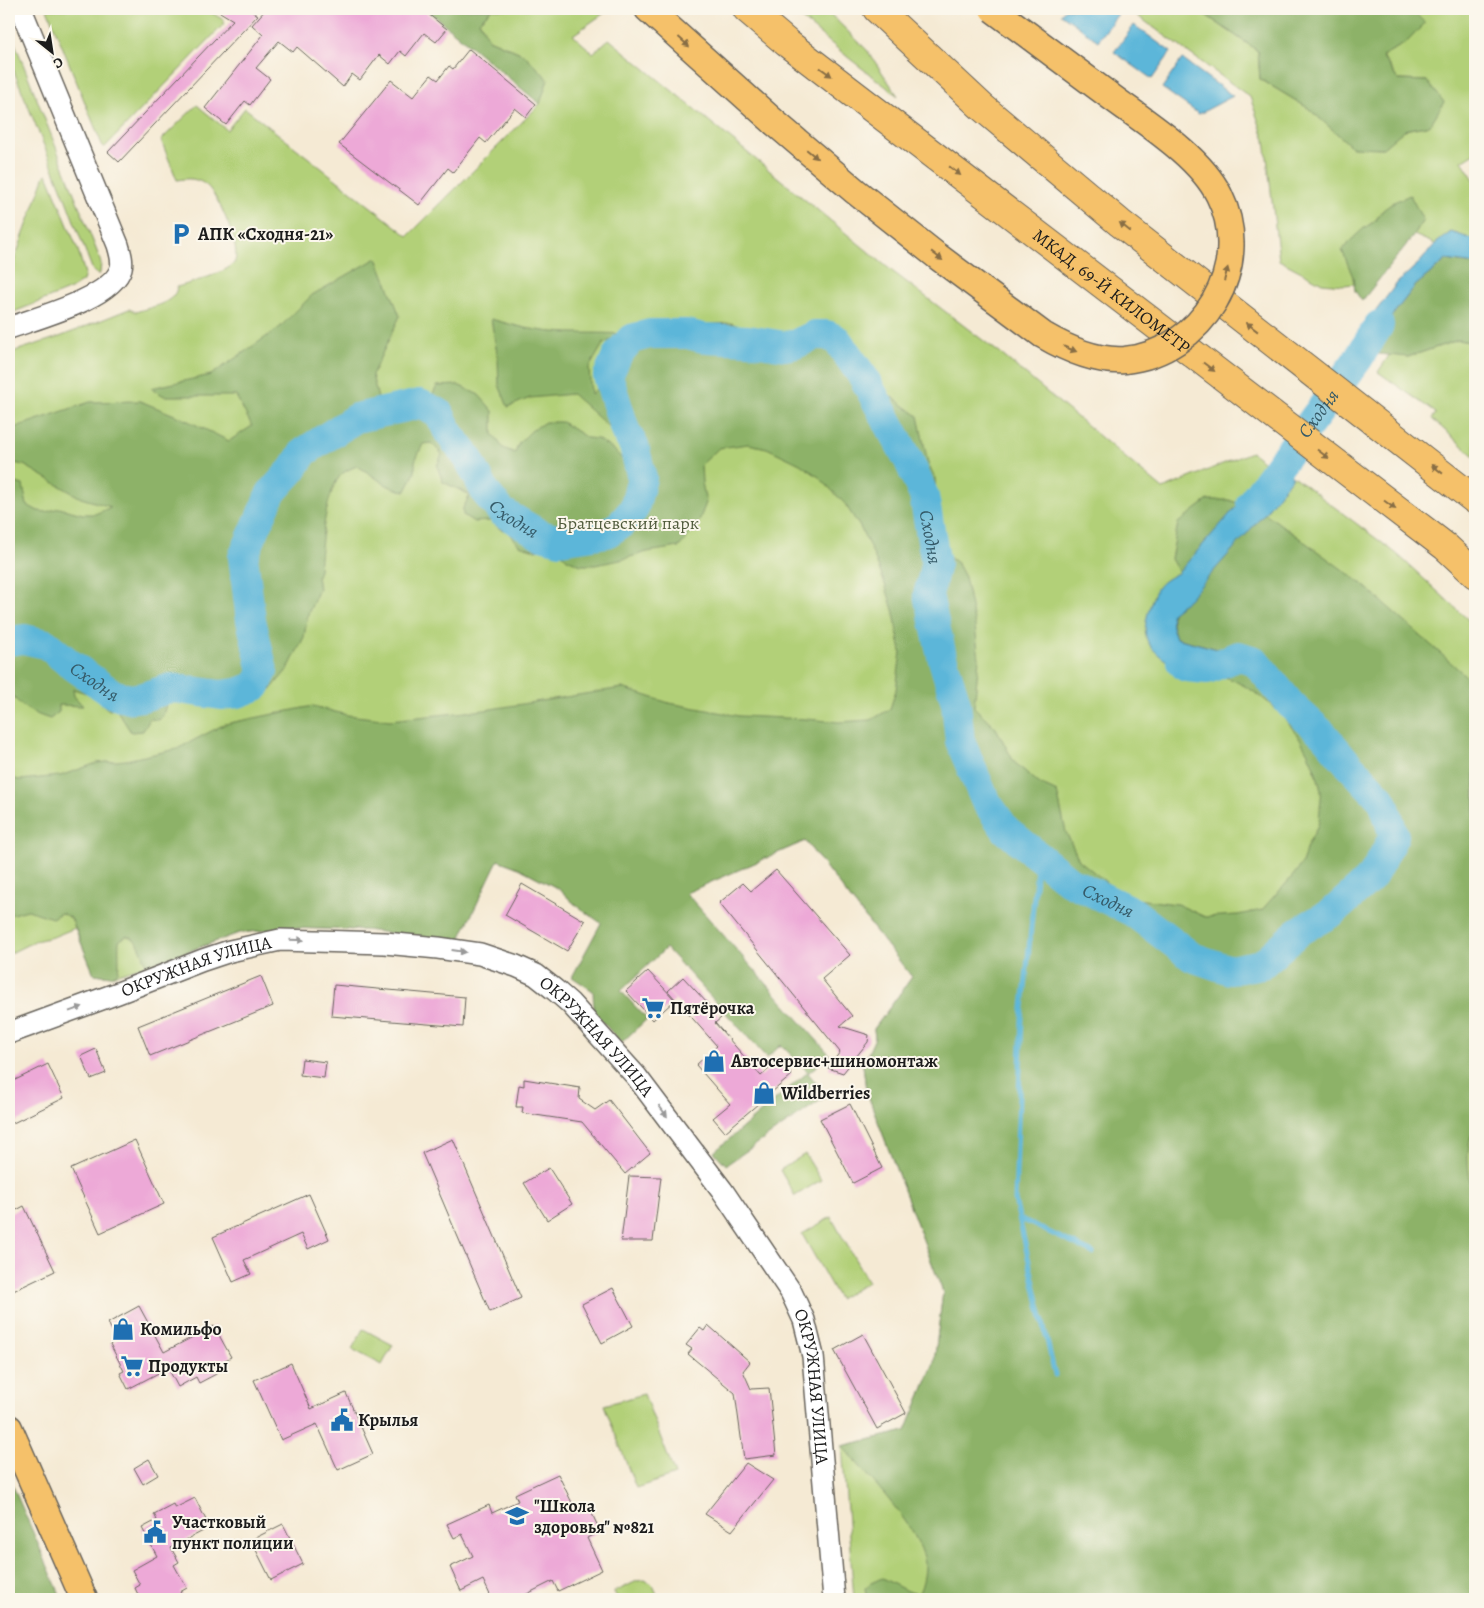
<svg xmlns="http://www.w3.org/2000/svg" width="1484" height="1608" viewBox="0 0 1484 1608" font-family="Alegreya,serif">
<rect width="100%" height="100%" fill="#fbf7ec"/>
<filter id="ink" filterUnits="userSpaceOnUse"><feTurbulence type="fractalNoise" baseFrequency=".02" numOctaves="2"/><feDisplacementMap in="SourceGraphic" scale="10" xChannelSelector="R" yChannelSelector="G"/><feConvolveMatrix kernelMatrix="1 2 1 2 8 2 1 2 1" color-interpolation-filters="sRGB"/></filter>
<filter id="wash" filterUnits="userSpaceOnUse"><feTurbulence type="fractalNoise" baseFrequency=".0096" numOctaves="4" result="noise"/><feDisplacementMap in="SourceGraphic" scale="20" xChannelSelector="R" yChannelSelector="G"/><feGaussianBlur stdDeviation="1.12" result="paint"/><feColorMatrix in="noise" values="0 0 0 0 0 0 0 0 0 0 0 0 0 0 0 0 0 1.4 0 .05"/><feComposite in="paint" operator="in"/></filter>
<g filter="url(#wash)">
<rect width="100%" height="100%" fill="#f5ead4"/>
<path fill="#b2d078" stroke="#67764a" d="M47,9H205L224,20V24L105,147H103Z
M492,9H610L573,35L593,53L609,39L892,271L1001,354L1163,489L1251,452L1271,467L1293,476L1397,554L1475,626V1599H854L842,1446L906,1431L934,1363L943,1292L866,1090L863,1065L875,1038L874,1029L912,977L805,841L646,910L578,907L559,889L519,868L498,860L495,866L364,930L288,928L239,933L182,954L112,976L94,974L75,928L53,937L35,941L9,954V353L62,336L129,309L136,312C150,307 175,304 177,287C188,284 228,272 234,263C243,251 218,194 206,185C197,178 188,178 177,180L161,140L197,105L227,130L245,108L408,236L540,104L525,55L489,39L479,21Z
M790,9H825L867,50L898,96L850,59Z
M1128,9H1197L1258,51L1260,79L1308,108L1352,146L1382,148L1404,130L1430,125L1427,81L1398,80L1382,55L1406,43L1424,22L1411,9H1475V153L1462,161L1475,181V240L1451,232L1435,244L1414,235L1423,220L1383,210L1375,221L1363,229L1353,277L1354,284L1344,285L1322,283L1279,260L1265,140L1250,97Z
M9,28L98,254L101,263L100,273L98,275L93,271L64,195L9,59Z
M47,174L78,250L85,274L83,281L71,289L9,314V275L45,175Z
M1458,340L1475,343V457L1432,419L1436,413L1378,372L1390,354L1408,357Z
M805,1154L821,1180L795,1196L780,1170Z
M831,1217L868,1282L839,1299L802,1234Z
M363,1329L393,1345L382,1365L352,1349Z
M644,1394L675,1475L636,1488L604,1405Z
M645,1580L653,1585L659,1599H618L614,1592L637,1581Z"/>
<path fill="#8db268" stroke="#546742" d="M426,9H492L479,21L489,39L525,55L548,79L540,104Z
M1197,9H1411L1425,23L1406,43L1382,56L1398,80L1427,81L1444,102L1430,125L1404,130L1383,148L1352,147L1308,108L1260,79L1258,51Z
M1410,195L1423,220L1414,235L1362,301L1355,291L1353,277L1342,250L1351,240L1363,229L1375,221L1383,210L1394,202Z
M377,258L400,316L372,375L379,402L418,395L430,400L437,386L458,385L479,395L493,411V434L503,448L515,453L519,443L531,431L545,422H562L587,438L597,439L615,451L625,462L628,459V447L622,436L610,428L572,394L530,398L508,407L499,385L498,359L491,319C506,323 522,328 537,330C566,335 595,332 624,334L603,344L589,368L591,394L614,373L626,354L637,347L659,345L667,336L691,334L698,325L731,323L744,328H758L780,349L798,351L803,342L816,341L830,347L854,369L918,416L928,463L935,478L937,521L943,552L958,564L965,577L975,626L979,659L974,707L996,728L1014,762L1040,784L1057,792L1066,832L1079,860L1112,887L1136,899L1177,904L1205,917L1238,915L1262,910C1274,895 1291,881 1302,863C1305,857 1305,848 1309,842C1312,836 1316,831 1318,825C1320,820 1319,815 1320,810C1320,804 1322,797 1321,791C1310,737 1268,689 1216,674L1221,650L1176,638C1167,613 1174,602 1182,578L1171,559L1178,523L1208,500H1229L1265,513L1361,583L1475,684V1026L1471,1030L1473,1045L1475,1047V1128C1462,1152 1470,1178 1475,1204V1599H867L865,1588L871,1583L882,1578L907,1591L918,1594C923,1587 927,1566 924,1557C912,1519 868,1477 842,1446L906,1431L934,1363L943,1292L866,1090L863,1065L875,1038L874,1029L912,977L805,841L686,893L830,1055L808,1073L827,1096L726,1165L714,1152L808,1072L781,1045L767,1058L666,948L621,991L647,1019L621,1043L594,1012L593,991L572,977L601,923L578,907L559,889L519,868L498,860L459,941L364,930L288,928L239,933L147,966C142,954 140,938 126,936L119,941C118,952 120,961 118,972L112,976L94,974L71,918L61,913L52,918L28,910L9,915V778L20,780L60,776L97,763L126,760L177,749L225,724L313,706L347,715L390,720L485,710L622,688L669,703L739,716L806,719L839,722L871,720L890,709L896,690L901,652L894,613L885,584L871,549L860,527L845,504L819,477L800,464L767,448L748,444L719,448L701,465L702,482L706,503L697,526L679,547L647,552L620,560L595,565H581L567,559L558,550L547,548L535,550L519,545L509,532L500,529L491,521L474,522L463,515V508L470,495L443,482L437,466L442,454L431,443L423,444L415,461V472L406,491C387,490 373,474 357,466C352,468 347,470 343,473C325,488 321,547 319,570L317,576L319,589L308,614L304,637L288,669L267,694L254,702L230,705H216L174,697L166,704L163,716L159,720L150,719L143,731L131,732L116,709L109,710L90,694L73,689L74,696L83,706L59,705V712L50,719C31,713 20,707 9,691V481L23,485L27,505L38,511L46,512L59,508L83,514H95L111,507L81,498L24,465L9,462V425L13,428L90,402L140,401L182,418L229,441L252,426L236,396H164L151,388L211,375L279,328L312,295Z
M1446,260L1475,264V343L1458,340L1408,357L1378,354L1365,363L1385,325L1415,286Z
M9,1477L62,1599H9Z"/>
<path fill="#5bb6d9" stroke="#3c697a" d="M1065,9H1112L1118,14L1098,41L1061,14Z
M1134,25L1171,52L1152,79L1114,52Z
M1182,59L1233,96L1199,114L1162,88Z
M1451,232L1475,240V264L1446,260L1415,286L1385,325L1365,363L1352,354L1367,329L1375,312L1397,283L1420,262L1435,244Z
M1271,467L1293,476L1265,513L1189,599L1171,613L1172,627L1176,638L1221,650L1216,674C1209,674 1203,674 1196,673C1180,671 1154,656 1147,640C1143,630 1147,615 1150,606C1156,586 1160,582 1178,573Z"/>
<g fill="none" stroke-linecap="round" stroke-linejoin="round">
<path stroke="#5bb6d9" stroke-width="5" d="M1038,857L1022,1018L1015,1200L1055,1375
M1019,1218L1093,1253"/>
<g stroke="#5bb6d9" stroke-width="30">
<path id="s1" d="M1251,503L1358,359L1379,325"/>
<path id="s2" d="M9,641L24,639L46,644L69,663L113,694L129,699L143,697L171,688L221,695L238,693L256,686L263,671L251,620L243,557L271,493L292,470L304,452L356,418L420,404L439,413L449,433L468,458L486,493L502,512L541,535L560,540L607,533L621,524L634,509L642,478L634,446L625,430L608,376L618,354L631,339L650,334H687L703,338L748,340L785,346L796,344L815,335H827L837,340L864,378L909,461L924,496L936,564L928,595L943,660L956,703L960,741L985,800L1006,830L1069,881L1133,912L1192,957L1230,970L1262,964L1299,931L1333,912L1372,877L1394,836L1383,801L1349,765L1324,735L1291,705L1255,661L1239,656L1207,669L1186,667L1181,662"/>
</g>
</g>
<g id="blocks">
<path fill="#eda9d7" d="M215,9H247L258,15L119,162L108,152L233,20Z
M266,9H422L447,29L436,42L424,33L406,56L400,51L390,64L379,55L360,80L352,74L343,87L297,47L293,52L279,41L256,68L270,79L250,105L245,101L226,125L205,108L263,35L252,25Z
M469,49L536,104L526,117L515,108L486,143L480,138L453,172L448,168L419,205L339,144L391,80L413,97L431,75L438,80L449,66L453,69Z
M776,870L850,955L822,979L852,1016L840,1026L869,1035L868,1042L843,1073L828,1068L840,1052L719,903L743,883L751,891Z
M522,884L585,921L567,951L505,915Z
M648,971L675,1000L653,1020L626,991Z
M261,976L273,1006L150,1056L138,1026Z
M683,977L721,1018L715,1023L761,1076L779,1060L792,1075L725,1132L713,1118L730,1104L696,1065L717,1046L668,991Z
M334,985L465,997L463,1027L331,1016Z
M96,1049L106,1073L91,1079L81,1056Z
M302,1059L326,1062L324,1078L300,1075Z
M48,1064L64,1098L9,1125V1083Z
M524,1079L580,1088L579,1099L595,1110L609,1100L650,1153L625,1174L582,1122L522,1113L523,1107H516L519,1085L524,1086Z
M850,1104L882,1168L853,1183L820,1119Z
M453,1139L521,1298L490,1312L422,1153Z
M135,1140L164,1204L100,1233L71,1169Z
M549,1168L572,1204L547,1220L524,1183Z
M629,1176L661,1177L653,1241H621Z
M309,1194L329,1239L308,1249L301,1234L244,1260L251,1274L233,1282L213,1237Z
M24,1206L55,1271L9,1293V1214Z
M613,1288L633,1326L602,1343L582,1304Z
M139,1306L164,1352L214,1326L231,1357L214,1366L218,1373L199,1383L196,1377L178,1387L168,1368L128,1389L120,1373L124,1371L110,1344L117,1340L108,1323Z
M708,1325L750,1362L743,1371L751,1389L769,1388L776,1455L744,1459L735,1393L688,1354L692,1349L686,1345L700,1328L704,1331Z
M863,1334L906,1413L877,1429L834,1350Z
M291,1363L311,1409L346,1393L373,1454L338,1470L317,1424L281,1440L254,1380Z
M149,1459L158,1475L143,1484L134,1468Z
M746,1463L773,1480L732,1531L705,1514Z
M558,1474L576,1511L588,1505L600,1531L587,1538L602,1570L558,1591L553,1581L525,1595L528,1599H492L483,1580L461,1591L450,1567L473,1556L462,1534L454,1538L447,1524L489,1505L492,1513L518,1501L515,1494Z
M195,1498L207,1522L200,1526L203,1531L171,1548L179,1562L174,1565L187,1588L180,1592L184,1599H140L135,1588L140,1585L132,1570L157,1556L142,1528L157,1520L154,1514L173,1504L175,1508Z
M283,1524L303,1564L271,1580L251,1540Z"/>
</g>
</g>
<g filter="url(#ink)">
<use href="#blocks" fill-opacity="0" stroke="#68645c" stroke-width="1"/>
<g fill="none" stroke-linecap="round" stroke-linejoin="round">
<defs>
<g id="minor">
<path d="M9,328C36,318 113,298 121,268C123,261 120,252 118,245L21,9"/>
<path id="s3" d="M9,1033L118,993L203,960L230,951L280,940L385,943L438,948L480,954L516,966L536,975L555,990L570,1003L636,1076L722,1190L791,1292L804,1320L813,1356L834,1599"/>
</g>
<path id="major" d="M648,9L774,122
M9,1428L84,1599"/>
<g id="highway">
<path id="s4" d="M747,9L787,43L1446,547L1475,574"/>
<path d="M877,9L982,107L1120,223L1475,500"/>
</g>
</defs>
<use href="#minor" stroke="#68645c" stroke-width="24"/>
<use href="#major" stroke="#68645c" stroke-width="29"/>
<use href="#highway" stroke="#68645c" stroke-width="30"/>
<use href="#minor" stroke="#fff" stroke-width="21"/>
<use href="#major" stroke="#f5c16b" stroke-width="26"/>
<use href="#highway" stroke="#f5c16b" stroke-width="28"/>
<defs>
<path id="major-bridge" d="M774,122L855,191L937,256L1043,335C1067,349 1096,362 1125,360C1202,352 1255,267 1219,195C1200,157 1148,124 1114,99C1074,69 1033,39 993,9"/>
</defs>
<use href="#major-bridge" stroke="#68645c" stroke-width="29" stroke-linecap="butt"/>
<use href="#major-bridge" stroke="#f5c16b" stroke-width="26"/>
</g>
<defs><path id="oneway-solid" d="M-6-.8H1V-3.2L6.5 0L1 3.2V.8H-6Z" transform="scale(1.25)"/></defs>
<g fill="#886e44">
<use href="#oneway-solid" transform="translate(684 42) rotate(42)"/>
<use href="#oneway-solid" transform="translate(826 72) rotate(36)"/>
<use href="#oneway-solid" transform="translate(812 154) rotate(40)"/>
<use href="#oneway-solid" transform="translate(955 171) rotate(38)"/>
<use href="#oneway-solid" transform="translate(1125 227) rotate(-141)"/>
<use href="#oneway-solid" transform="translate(937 256) rotate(38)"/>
<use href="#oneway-solid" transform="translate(1226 274) rotate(-75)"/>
<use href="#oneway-solid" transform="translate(1252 327) rotate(-142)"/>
<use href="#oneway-solid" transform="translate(1070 349) rotate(22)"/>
<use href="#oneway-solid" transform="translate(1209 367) rotate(37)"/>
<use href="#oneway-solid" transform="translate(1323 454) rotate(37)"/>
<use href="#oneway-solid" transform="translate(1437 469) rotate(-142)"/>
<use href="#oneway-solid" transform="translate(1390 505) rotate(37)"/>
</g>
<g fill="#999">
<use href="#oneway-solid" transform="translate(297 940) rotate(2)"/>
<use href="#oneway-solid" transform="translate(459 951) rotate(8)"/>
<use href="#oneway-solid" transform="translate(76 1009) rotate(-20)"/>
<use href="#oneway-solid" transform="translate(663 1111) rotate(53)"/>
</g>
</g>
<defs>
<symbol id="parking-bare" viewBox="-9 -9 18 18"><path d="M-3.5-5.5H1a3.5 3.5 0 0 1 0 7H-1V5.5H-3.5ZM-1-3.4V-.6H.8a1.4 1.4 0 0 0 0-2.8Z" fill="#1f6fb2" stroke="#fbf7ec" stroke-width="2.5" paint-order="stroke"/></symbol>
<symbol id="supermarket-bare" viewBox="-9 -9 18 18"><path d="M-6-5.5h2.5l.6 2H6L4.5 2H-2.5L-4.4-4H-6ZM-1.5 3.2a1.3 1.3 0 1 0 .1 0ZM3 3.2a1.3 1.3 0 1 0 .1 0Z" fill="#1f6fb2" stroke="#fbf7ec" stroke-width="2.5" paint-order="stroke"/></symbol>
<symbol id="shop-bare" viewBox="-9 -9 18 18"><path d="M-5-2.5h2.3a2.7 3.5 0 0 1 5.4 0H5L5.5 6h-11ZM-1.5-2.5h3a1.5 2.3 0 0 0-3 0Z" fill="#1f6fb2" stroke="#fbf7ec" stroke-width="2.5" paint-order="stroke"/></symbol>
<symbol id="civic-bare" viewBox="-9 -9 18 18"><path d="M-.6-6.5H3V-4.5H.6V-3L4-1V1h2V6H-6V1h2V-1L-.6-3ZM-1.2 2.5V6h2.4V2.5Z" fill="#1f6fb2" stroke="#fbf7ec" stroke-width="2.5" paint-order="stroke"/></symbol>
<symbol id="school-bare" viewBox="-9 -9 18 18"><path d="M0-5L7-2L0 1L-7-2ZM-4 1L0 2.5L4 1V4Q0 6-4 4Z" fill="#1f6fb2" stroke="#fbf7ec" stroke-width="2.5" paint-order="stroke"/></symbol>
</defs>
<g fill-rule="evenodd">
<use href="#parking-bare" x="165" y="218" width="32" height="32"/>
<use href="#supermarket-bare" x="637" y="992" width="32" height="32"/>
<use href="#shop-bare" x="698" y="1045" width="32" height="32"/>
<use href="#shop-bare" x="748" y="1077" width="32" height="32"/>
<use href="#shop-bare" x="107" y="1313" width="32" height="32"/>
<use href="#supermarket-bare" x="116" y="1350" width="32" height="32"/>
<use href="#civic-bare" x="326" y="1404" width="32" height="32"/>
<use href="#school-bare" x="501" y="1500" width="32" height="32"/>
<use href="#civic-bare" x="139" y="1516" width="32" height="32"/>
</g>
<g text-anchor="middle" stroke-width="4" stroke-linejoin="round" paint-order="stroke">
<g font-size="18" font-weight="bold" fill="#1c1c1c" stroke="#fbf7ec" text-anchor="start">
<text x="198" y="240">АПК «Сходня-21»</text>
<text x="670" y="1014">Пятёрочка</text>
<text x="731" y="1067">Автосервис+шиномонтаж</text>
<text x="781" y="1099">Wildberries</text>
<text x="140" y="1335">Комильфо</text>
<text x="148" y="1372">Продукты</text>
<text x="358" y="1426">Крылья</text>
<text x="534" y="1512">"Школа<tspan x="534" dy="21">здоровья" №821</tspan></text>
<text x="172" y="1528">Участковый<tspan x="172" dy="21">пункт полиции</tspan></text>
</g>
<g font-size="18" fill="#1c1c1c" stroke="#fbf7ec">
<text dy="6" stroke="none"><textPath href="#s4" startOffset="461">МКАД, 69-Й КИЛОМЕТР</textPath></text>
<text dy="6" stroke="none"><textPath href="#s3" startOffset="199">ОКРУЖНАЯ УЛИЦА</textPath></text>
<text dy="6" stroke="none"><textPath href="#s3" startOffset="634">ОКРУЖНАЯ УЛИЦА</textPath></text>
<text dy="6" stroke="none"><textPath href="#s3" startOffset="1054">ОКРУЖНАЯ УЛИЦА</textPath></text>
</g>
<g font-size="18" fill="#505b3c" stroke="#fbf7ec">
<text x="628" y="529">Братцевский парк</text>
</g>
<g font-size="19" font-style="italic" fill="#355a68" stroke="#fbf7ec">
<text dy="7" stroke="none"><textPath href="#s1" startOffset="112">Сходня</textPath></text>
<text dy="7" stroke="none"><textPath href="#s2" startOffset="804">Сходня</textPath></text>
<text dy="7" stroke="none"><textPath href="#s2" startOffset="1555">Сходня</textPath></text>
<text dy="7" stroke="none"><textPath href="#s2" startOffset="99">Сходня</textPath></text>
<text dy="7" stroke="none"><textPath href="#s2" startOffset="1990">Сходня</textPath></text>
</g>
</g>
<rect width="1484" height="1608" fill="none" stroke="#fbf7ec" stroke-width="30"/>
<g transform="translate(52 52) rotate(150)" stroke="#fbf7ec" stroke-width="4" paint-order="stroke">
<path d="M0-4L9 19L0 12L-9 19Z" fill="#1c1c1c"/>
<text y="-8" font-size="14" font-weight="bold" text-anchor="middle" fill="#1c1c1c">С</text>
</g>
</svg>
